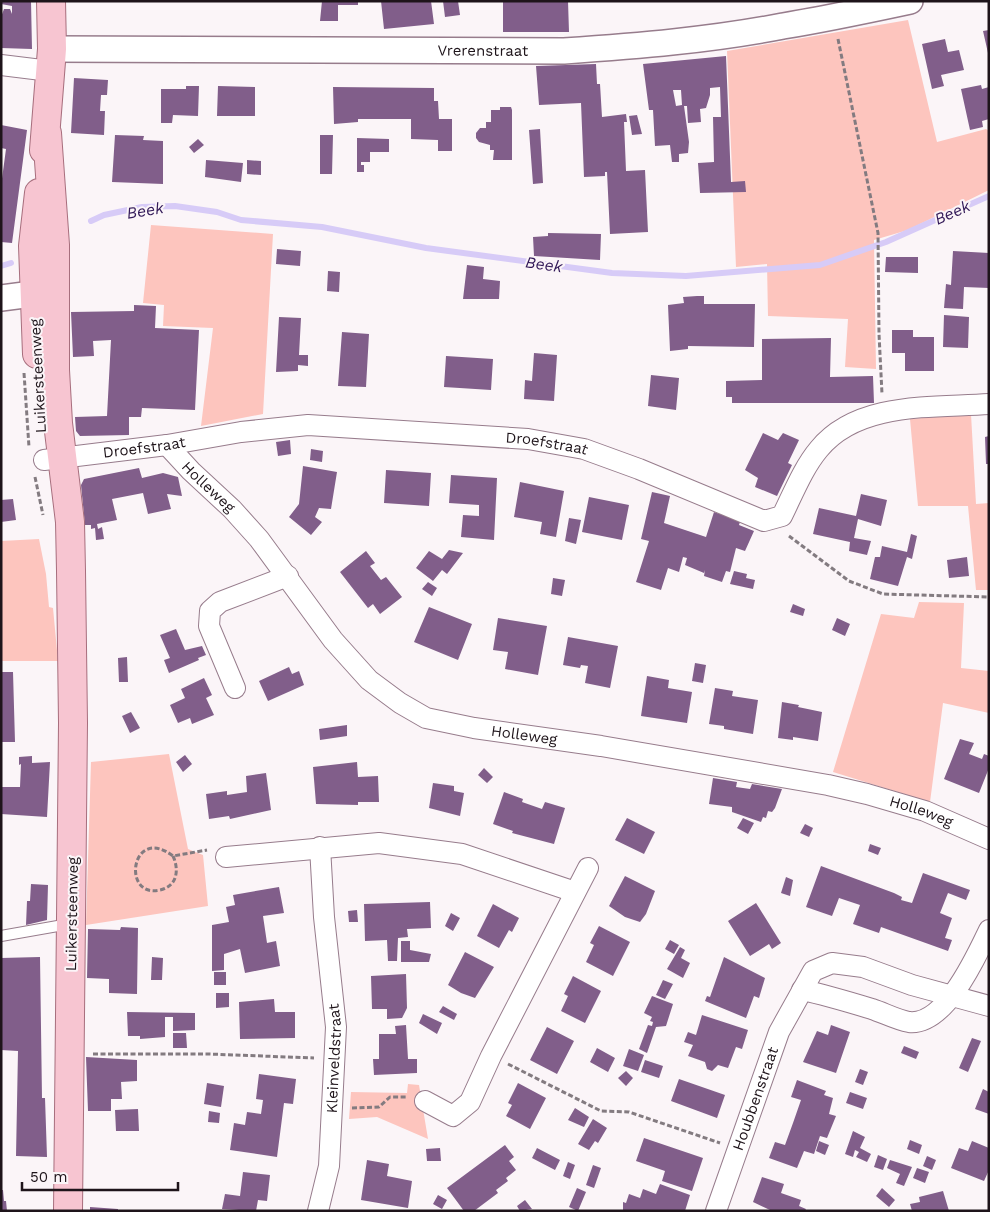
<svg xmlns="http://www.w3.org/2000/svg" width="990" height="1212" viewBox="0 0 990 1212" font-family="'Work Sans',sans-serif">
<rect width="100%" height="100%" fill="#fbf5f8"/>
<path fill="#fdc5be" d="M908,20L937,142L986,129L989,131V190L908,230L874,240L876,369L845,367L848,319L768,316L767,264L736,267L727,51Z
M151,225L273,234L263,414L201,426L213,328L163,326L164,305L143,303Z
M971,414L976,504L989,503V590H976L968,506H918L910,419Z
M39,539L46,574L49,607L53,608L58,661H1V541Z
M919,602L964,603L961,668L989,671V713L943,703L930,802L833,772L881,614L914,618Z
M169,754L188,849L203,855L208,906L86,925L91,762Z
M408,1084L419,1085L428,1139L377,1117L349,1119L351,1092L407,1093Z"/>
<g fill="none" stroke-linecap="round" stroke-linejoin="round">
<path stroke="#d7cbf7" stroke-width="6" d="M91,221L104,215L142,207L175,206L217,212L241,220L322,227L426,248L612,273L686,276L820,265L886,242L989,196
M1,266L11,263"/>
</g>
<path fill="#815e8a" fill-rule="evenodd" d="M1,1H31L32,49L1,48V17L4,9H10L12,14V6L1,4Z
M322,1H358V5H338V21H320Z
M381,1H431L434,24L384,29Z
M443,1H458L460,15L445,17Z
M503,1H568L569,32H503Z
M989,30V53H988L983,31Z
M945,39L948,52L959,50L964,70L941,75L944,86L932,89L922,44Z
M726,56L731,182L745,181L746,192L700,193L698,163L714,162L713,117H721L720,87L710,88V95L706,108L700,109L701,122L688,123L687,106H684L689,142L688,153L679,154V162H672L670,145L655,146L653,110H649L643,64ZM673,90H681L682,105L676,106Z
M596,64L597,84H600L602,117L626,114L627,122H624L626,171L645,170L648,232L610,234L607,172H605V176L584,177L581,103L539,105L536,66Z
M74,78L108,80L107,95H101L100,111H105L104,135L71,133Z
M981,85L982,89L989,87V119L982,121L983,127L970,130L961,89Z
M186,86H199L198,116L173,115L172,123H161V89H186Z
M218,86L255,87V116H217Z
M333,87L434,88V101H438L439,119H452V151H438V140L411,139V119H358V122L334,124Z
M500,107H511L512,110V160H493L494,150H490V145L479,142L476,138V133L480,128H486V122H491V110H500Z
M637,115L642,134L632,135L629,116Z
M1,125L27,130L12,243L1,242V186L6,149L1,148Z
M540,129L543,183L533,184L529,130Z
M115,135L144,136L143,140L163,141V184L112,182Z
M320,135H333L332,174H320Z
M357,138L389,139V152H370V162H361V165H364V172H357Z
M198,139L204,145L194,153L189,147Z
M206,160L243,163L241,182L205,177Z
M247,160L261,161V175L247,174Z
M548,233L601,234L600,260L534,256L533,237L548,236Z
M277,249L301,251L300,266L276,264Z
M953,251L989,253V288L964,287L963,309L944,308L946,284L951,285Z
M886,257H918V273L885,272Z
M467,265L484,267L483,279L500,281L499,299H463Z
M328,271L340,272L339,292L327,291Z
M697,296H704V304H755L754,347L688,346V349L670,351L668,305L684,303L683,297Z
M134,305L156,306L155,328L199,330L195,410L142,408L141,417H129V435L80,436L76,431L75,417L107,416L111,340L93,341L94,356L73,357L71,312L134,311Z
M944,315L969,317L968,348L943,347Z
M279,317L301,318L299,355H308V366L298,365V371L276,372Z
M892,330H913V337H934V371H905V353H892Z
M342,332L369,334L366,387L338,386Z
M831,338L830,377L873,376L874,403H732V397H726V381L762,380V339Z
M534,353L557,355L554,401L524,399L525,380L532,381Z
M446,356L493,359L491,390L444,387Z
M651,375L679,378L676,410L648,406Z
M763,433L778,440L783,433L799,440L788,463L792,465L777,496L755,487L758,478L745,470Z
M989,436V464H986L985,437Z
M290,440L291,454L278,456L276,442Z
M311,449L323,451L322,462L310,460Z
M303,466L337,472L331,509L319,508L315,517L322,522L311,535L289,517L299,504Z
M139,468L142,478L163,473L178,477L182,496L167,494L171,509L148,514L143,493L112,499L117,520L97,524L98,529L102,527L104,539L96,540L95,528L91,529V525H85L81,485L84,479Z
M386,470L431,473L429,506L384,503Z
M451,475L497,478L494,540L461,537L463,515L479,516V505L449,503Z
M520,482L564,491L556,537L540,534L542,522L514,517Z
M652,492L670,496L664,523L706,537L714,512L732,518L740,522L739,525L754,531L745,551L736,548L730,572L726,571L722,582L704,576L705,570L704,573L685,565L687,558L683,557L679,572L668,568L661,590L636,582L649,541L641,539Z
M861,494L887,500L881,526L858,519L854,538L871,541L867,555L849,551L850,542L813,534L819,508L856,516Z
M589,497L629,505L622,540L582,532Z
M13,499L16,520L1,522V500Z
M569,518L581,520L576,544L565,541Z
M911,534L917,536L912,559L907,557L898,586L870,579L875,557H880L882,546L907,552Z
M449,550L463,553L447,574L442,570L433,581L416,568L429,551L442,559Z
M366,551L375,563L370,566L381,580L386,577L402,597L380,614L373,604L368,608L340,572Z
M967,557L969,576L949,578L947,560Z
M734,571L747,574L746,578L755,580L753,589L730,584Z
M553,578L565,580L562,596L551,594Z
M428,582L437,588L432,596L422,589Z
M793,604L805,609L803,616L790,612Z
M429,607L472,624L458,660L414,642Z
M498,618L547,626L538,675L505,669L508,652L493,650Z
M837,618L850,624L845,636L832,630Z
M176,629L185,650L202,646L206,655L198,658L199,660L169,673L164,660L170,658L160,635Z
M568,637L618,646L610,688L585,683L588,666L581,665L580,668L563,665Z
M127,657L128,682H119L118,658Z
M695,663L706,665L703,683L692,681Z
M289,667L292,674L299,671L304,685L268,701L259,681Z
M1,672H13L15,742H1Z
M647,676L669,680L668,688L692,692L687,723L641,716Z
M204,678L212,695L206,698L214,715L192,724L190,718L178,723L170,705L185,698L181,689Z
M715,688L733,691L732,696L758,700L753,734L724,729V726L709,724Z
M782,702L799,705L798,707L822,712L818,741L793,737V740L778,738Z
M131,712L140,728L130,733L122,716Z
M347,725V736L320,740L319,729Z
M960,739L974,743L969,754L982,759L984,754L989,756V768L979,793L944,779Z
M185,755L192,764L183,772L176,762Z
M32,756V763L50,762L47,817L1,814V787H20L21,764L19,765V757Z
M357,762L358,777L378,776L379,802H358V805L316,804L313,767Z
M484,768L493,777L487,783L478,775Z
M266,773L271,810L230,819L229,816L209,819L206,794L227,791V795L247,792L246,776Z
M713,778L737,782L736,787L750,789L752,784L782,789L775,808L772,812L768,811L766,818L763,817L761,822L732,812V807L709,804Z
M433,783L454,786V791L464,793L460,816L429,808Z
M504,792L523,799L522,802L542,809L545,802L565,808L554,844L512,833L513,831L493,824Z
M627,818L655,832L644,854L615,840Z
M743,818L754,823L748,834L737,828Z
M805,824L813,828L809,837L800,833Z
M870,844L881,848L878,855L868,851Z
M821,866L894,893L902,897L901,900L912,903L923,873L970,890L966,900L948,893L940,913L952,918L945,938L952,940L948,951L881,927L879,933L853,924L860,905L839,898L832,916L806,907Z
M625,876L655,891L646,914L640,922L625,917L609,906Z
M786,877L793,880L790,896L781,893Z
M31,884L48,885L47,920L26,925L27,901H30Z
M279,887L284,913L263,916L267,943L276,941L280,966L245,973L240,949L224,954V970L212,971V925L229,922L226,907L235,905L233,895Z
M430,902L431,928L407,929L408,937L398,938L397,961H388L387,940L365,941L364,904Z
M756,903L781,943L772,949L769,944L750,956L728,921Z
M493,904L519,918L512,932L509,930L499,948L477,936Z
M357,910L358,922H349L348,911Z
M451,913L460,918L453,931L445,926Z
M599,926L630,942L613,976L586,962L594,945L590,943Z
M121,927L138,928L137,994L109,993V979L87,978L88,929L120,930Z
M670,940L679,945L674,954L665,949Z
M401,941H410V950L431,954L429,962H401Z
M680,947L685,950L681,958L690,963L683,978L667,969Z
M465,952L494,967L475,998L461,993L448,985Z
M40,957L42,1098H45L47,1157L16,1156L18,1051L1,1050V958Z
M152,957L163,958L162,980H151Z
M724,957L765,978L759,998L754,996L746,1018L705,1001L707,996L710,997Z
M214,972H226V985H214Z
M406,974L407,1008L402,1018L387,1019V1009H372L371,976Z
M573,976L601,991L585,1023L561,1011L568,996L564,994Z
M663,980L673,984L665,999L656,995Z
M216,993H229V1007L216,1008Z
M652,996L673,1004L666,1026L656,1027L647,1053L639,1049L648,1025L652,1026L653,1022L650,1021L652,1017L644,1013Z
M274,999L275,1012H295V1038L240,1039L239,1002Z
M443,1006L457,1014L454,1020L439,1012Z
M127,1012L195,1013V1030L173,1031V1017H165V1037L140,1039V1036H128Z
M423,1014L442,1023L437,1034L419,1023Z
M702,1015L748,1030L742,1049L736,1047L728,1068L718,1065L712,1071L707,1069L705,1062L688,1056L693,1045L684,1042L688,1032L696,1035Z
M406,1025L408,1059H417V1073L374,1075L373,1059H379V1034H396L395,1026Z
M831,1025L850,1032L836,1073L803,1062L817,1031L828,1035Z
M547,1027L574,1041L557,1074L530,1060Z
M173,1033H186L187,1048H173Z
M972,1038L981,1041L968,1072L959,1068Z
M904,1046L919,1052L916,1059L901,1053Z
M597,1048L615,1058L608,1072L590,1062Z
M629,1049L644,1055L638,1071L623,1066Z
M86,1057L137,1060V1081L121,1082L122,1099H111V1111H88Z
M645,1060L663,1066L659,1078L641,1072Z
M860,1069L868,1072L863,1085L855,1082Z
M626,1071L633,1078L626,1086L618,1078Z
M259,1074L296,1079L293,1104L284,1103L277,1157L230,1150L234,1123L245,1125L247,1112L261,1114L263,1100L256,1099Z
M679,1079L725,1095L717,1118L671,1101Z
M797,1080L826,1091L824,1095L833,1098L829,1114L836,1116L827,1138L820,1136L814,1154L804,1151L797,1168L769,1158L775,1142L785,1145L793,1123L801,1100L791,1097Z
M207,1083L224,1086L221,1107L204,1104Z
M518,1083L546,1098L530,1129L506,1116L512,1105L508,1103Z
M983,1089L989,1092V1114L975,1109Z
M850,1092L867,1098L863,1109L846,1103Z
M575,1108L589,1117L584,1127L568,1120Z
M138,1109L139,1131H116L115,1110Z
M209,1111L220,1113L219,1123L208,1122Z
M593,1119L607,1128L598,1143L595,1141L589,1150L578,1144Z
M853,1131L865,1137L860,1148L871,1154L867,1162L856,1157L859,1152L855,1150L853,1157L845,1154Z
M644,1138L703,1158L692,1191L662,1181L665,1171L636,1161Z
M910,1140L922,1145L919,1154L907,1149Z
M819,1141L829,1145L825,1155L816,1151Z
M972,1141L989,1148V1170L984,1181L951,1168L959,1148L968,1151Z
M505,1145L514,1157L509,1161L516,1170L506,1178L508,1181L496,1190L498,1193L474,1211H464L447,1188Z
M440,1148L441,1161H427L426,1149Z
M537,1148L560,1160L555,1170L532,1158Z
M878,1155L887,1159L883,1170L874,1167Z
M927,1156L936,1160L932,1170L923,1166Z
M367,1160L389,1164L387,1176L412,1181L408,1208L361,1200Z
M890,1160L912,1167L904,1186L896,1183L900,1174L887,1168Z
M568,1162L575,1165L570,1179L563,1176Z
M593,1165L601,1168L594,1188L586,1185Z
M917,1168L929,1172L925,1183L913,1178Z
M243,1172L270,1175L267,1201L258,1200L256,1211L222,1209L225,1194L240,1196Z
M762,1177L784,1184L781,1193L801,1200L799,1206L806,1209L805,1211H772L753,1202Z
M660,1184L690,1195L685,1211H623V1202L626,1203L629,1194L640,1198L643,1189L656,1194Z
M577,1188L586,1192L578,1211L569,1207Z
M882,1188L895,1200L889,1207L876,1196Z
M1,1190H3L4,1201H6L7,1211H1Z
M943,1191L949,1211H912L910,1204L920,1202L919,1197Z
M438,1195L447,1200L442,1209L433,1204Z
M525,1200L532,1209L520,1211L517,1206Z
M90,1207L118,1209V1211H90Z"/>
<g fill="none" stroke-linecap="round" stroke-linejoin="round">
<defs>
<path id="service" d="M1,936L69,924"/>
<g id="minor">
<path d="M1,65L50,71"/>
<path id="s1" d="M167,445L191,471L232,509L259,539L333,640L369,680L400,703L426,718L474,728L601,746L828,785L867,794L925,811L989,839"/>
<path id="s2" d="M44,460L167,445L241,432L308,425L528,439L584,449L639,469L764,521L782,516C793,494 803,468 819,449C858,401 934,408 989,404"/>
<path d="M235,688L209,626L210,611L220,602L288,576"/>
<path d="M226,857L379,843L462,854L575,892"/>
<path d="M802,990C826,995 849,1002 872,1009C884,1013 897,1020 909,1022C945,1026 976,957 989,930"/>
<path d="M425,1101L453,1116L470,1102L491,1056L588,868"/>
<path id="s3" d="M318,1211L329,1166L336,1027L324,917L320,847"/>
<path id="s4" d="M716,1211L779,1032L813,971L832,963L863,967L912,985L989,1006"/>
</g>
<g id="tertiary">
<path id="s5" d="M52,49L564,51C637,46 711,40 783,26C826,19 868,10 910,1"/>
<path d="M1,298L55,291"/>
</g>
<path id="primary" d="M47,133L55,245V370L58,423L70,522L71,571L73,723L68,1211
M44,150L52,49L51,1
M37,354L33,246L39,193"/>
</defs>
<use href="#service" stroke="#977c8c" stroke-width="12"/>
<use href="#minor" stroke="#977c8c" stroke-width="22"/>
<use href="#tertiary" stroke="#977c8c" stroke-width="28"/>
<use href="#primary" stroke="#a76e7d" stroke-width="30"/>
<path stroke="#837b80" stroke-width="3" stroke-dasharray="5 2.5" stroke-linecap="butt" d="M838,39L878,233L879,334L882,394
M24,373L29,447
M35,477L43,515
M789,536L849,581L883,594L989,597
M173,856C179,869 178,886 160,890C121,899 131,824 173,856L207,850
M93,1054H209L314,1058
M508,1064L601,1111L629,1112L720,1143
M352,1108L379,1107L390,1097H407"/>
<use href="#service" stroke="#fff" stroke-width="10"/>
<use href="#minor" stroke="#fff" stroke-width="20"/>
<use href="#tertiary" stroke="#fff" stroke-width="25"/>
<use href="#primary" stroke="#f7c5d1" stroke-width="28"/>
</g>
<g text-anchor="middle" stroke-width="4" stroke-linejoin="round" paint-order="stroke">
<g font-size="15" fill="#1e141a" stroke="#fbf5f8">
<text dy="5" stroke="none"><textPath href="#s5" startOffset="431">Vrerenstraat</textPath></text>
<text transform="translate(38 376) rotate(-93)" y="5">Luikersteenweg</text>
<text dy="5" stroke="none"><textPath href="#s2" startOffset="506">Droefstraat</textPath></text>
<text dy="5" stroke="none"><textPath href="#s2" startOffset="101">Droefstraat</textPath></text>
<text dy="5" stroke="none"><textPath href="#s1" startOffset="59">Holleweg</textPath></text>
<text dy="5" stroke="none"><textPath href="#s1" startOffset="479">Holleweg</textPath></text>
<text dy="5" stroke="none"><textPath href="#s1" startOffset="884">Holleweg</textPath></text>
<text transform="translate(72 914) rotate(-89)" y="5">Luikersteenweg</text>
<text dy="5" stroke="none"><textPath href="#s3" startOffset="154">Kleinveldstraat</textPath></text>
<text dy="5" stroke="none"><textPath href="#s4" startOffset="119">Houbbenstraat</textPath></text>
</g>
<g font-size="16" font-style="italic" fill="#321958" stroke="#fbf5f8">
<text transform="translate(145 210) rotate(-9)" y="6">Beek</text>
<text transform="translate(952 212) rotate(-24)" y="6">Beek</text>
<text transform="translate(544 264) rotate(8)" y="6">Beek</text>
</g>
</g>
<rect width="990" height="1212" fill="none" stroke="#1e141a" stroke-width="5"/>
<path d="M22 1182v8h156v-8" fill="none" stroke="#1e141a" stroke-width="2.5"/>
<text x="30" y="1182" font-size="15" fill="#1e141a" stroke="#fbf5f8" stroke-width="4" paint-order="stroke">50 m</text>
</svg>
